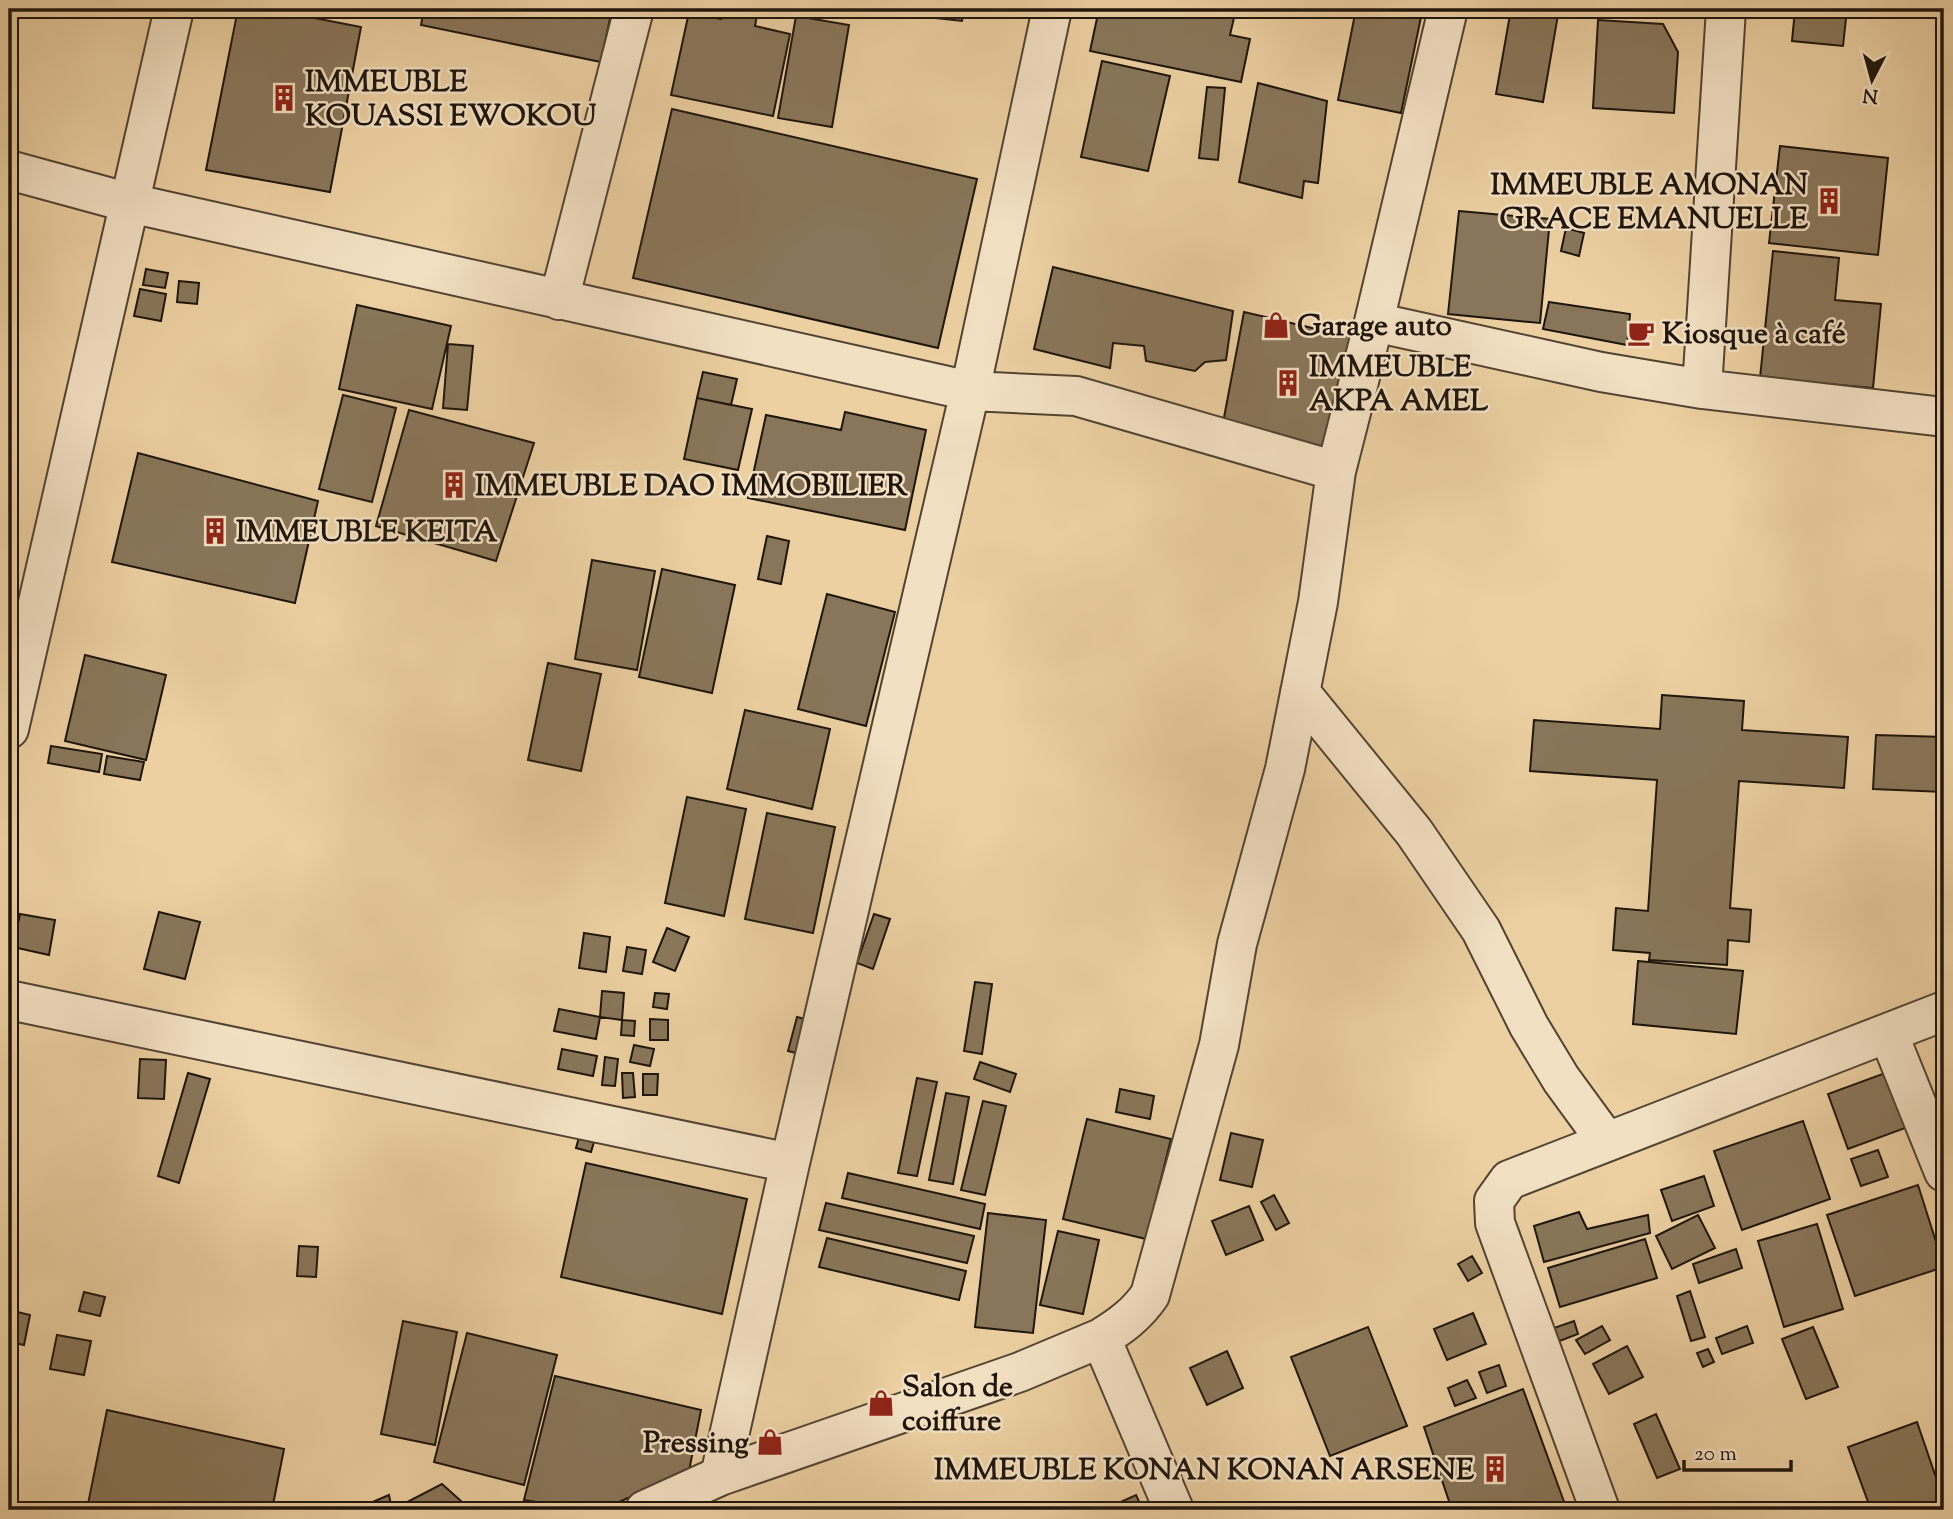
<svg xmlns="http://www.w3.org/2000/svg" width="1953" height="1519" viewBox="0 0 1953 1519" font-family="'Sorts Mill Goudy',serif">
<rect width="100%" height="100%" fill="#ecd0a2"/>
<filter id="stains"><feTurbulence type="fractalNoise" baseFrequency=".00286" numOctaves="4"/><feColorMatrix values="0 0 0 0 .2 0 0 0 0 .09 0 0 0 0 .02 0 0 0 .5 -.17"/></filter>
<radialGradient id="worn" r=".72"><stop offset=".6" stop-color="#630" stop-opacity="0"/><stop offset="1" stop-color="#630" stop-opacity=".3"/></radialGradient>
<path fill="#89765a" stroke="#1e150c" stroke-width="2" d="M238,9H268L361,27L330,192L206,170Z
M424,9H612L601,62L421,25Z
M724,9L758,10L755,26L790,34L773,116L671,95L689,12L721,19Z
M928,9H964L962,21L927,17Z
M1099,9H1236L1230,35L1250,39L1241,82L1090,51Z
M1356,9H1380L1421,17L1401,113L1338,100Z
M1511,9H1559L1543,102L1496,94Z
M1778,9H1847L1843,46L1792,41L1795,10Z
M796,16L849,25L832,127L778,118Z
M1598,20L1663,24L1678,52L1674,113L1593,108Z
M1102,61L1170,76L1148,171L1081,157Z
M1258,83L1327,101L1318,183L1304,181L1302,198L1239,182Z
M1207,87L1225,88L1218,160L1199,158Z
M672,109L977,179L938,348L633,278Z
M1780,146L1888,158L1878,255L1769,243Z
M1459,211L1550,219L1540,323L1448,314Z
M1566,228L1584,233L1579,256L1561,251Z
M1773,251L1839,258L1835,300L1881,304L1873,388L1760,378Z
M1053,267L1233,311L1226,360L1205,362L1195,371L1146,361L1144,346L1113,343L1110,368L1034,349Z
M146,269L168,273L165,288L143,285Z
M179,281L199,283L197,304L177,302Z
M140,289L166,294L161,321L134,316Z
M1549,302L1630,314L1627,345L1543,329Z
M357,305L451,326L432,409L339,389Z
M1244,312L1359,339L1322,455L1222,428Z
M448,344L473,346L467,410L443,408Z
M703,372L737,379L731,405L697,398Z
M343,395L396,408L372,502L319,489Z
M697,398L752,409L738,470L684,459Z
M409,410L534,443L496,561L376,526Z
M845,412L926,430L905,530L748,498L766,415L841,430Z
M138,453L318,501L295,603L112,562Z
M767,536L789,541L781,584L758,579Z
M592,560L655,571L637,670L575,659Z
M662,569L735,585L712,693L639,677Z
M827,594L895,612L866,726L798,709Z
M85,655L166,675L146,760L65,741Z
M548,663L601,674L581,771L528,760Z
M1662,695L1744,701L1742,730L1848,737L1844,788L1739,781L1730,908L1751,910L1749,942L1728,940L1727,965L1649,960L1650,953L1613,950L1616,908L1648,911L1657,780L1530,771L1534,720L1660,729Z
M745,710L830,729L812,809L727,789Z
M1876,735L1944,737V792L1873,789Z
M51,746L102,754L99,772L48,763Z
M107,756L144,762L140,780L104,774Z
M687,797L746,809L724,916L665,903Z
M767,813L835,827L813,933L745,919Z
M159,912L200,922L185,979L144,969Z
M20,914L55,920L49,955L13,947Z
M874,914L890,919L873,969L857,963Z
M667,928L689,937L675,971L653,962Z
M584,933L610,937L606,972L579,968Z
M627,947L646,950L642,974L623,971Z
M1638,961L1743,971L1736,1034L1633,1024Z
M975,982L992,984L982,1054L964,1051Z
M602,991L624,993L622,1020L600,1017Z
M655,993L669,994L667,1009L653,1007Z
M559,1009L600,1017L596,1039L554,1031Z
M797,1017L813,1021L804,1055L788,1051Z
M650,1019L668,1020V1040H650Z
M622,1020L635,1021L634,1036L621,1035Z
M634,1045L654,1049L650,1066L630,1062Z
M562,1049L597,1056L593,1076L558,1069Z
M605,1057L618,1059L615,1086L602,1085Z
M140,1059L166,1060L164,1099L138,1098Z
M980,1062L1016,1074L1010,1092L974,1079Z
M1888,1072L1908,1127L1848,1149L1828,1094Z
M188,1073L210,1079L179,1183L158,1176Z
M622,1073H633L635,1097L623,1098Z
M643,1074H658L657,1095H643Z
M917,1078L937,1082L917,1176L898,1173Z
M1120,1089L1154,1096L1150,1119L1116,1112Z
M946,1093L969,1097L953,1184L929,1180Z
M983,1101L1006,1106L985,1195L961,1190Z
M1087,1119L1171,1139L1146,1239L1063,1219Z
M1803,1121L1830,1199L1742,1230L1714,1151Z
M581,1130L596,1135L591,1152L576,1148Z
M1231,1133L1263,1140L1252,1187L1220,1180Z
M1878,1150L1888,1177L1861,1186L1851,1159Z
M586,1163L747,1199L722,1314L561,1277Z
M848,1173L985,1204L980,1229L842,1198Z
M1704,1176L1714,1206L1672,1221L1661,1190Z
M1918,1185L1944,1267L1855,1296L1827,1215Z
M1274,1195L1289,1223L1276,1230L1261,1202Z
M826,1203L974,1236L967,1263L819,1230Z
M1249,1206L1263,1240L1226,1255L1212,1221Z
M1579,1212L1587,1229L1648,1215L1650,1233L1544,1262L1534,1226Z
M988,1213L1046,1220L1033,1333L975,1327Z
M1698,1215L1715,1248L1672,1269L1656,1236Z
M1817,1224L1843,1309L1784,1327L1758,1241Z
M1058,1231L1099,1240L1083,1314L1040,1305Z
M827,1238L966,1271L959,1300L819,1267Z
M1645,1239L1657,1278L1560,1307L1548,1268Z
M299,1246L318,1247L316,1277L297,1276Z
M1736,1249L1742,1268L1699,1283L1693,1264Z
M1472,1256L1482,1273L1468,1281L1458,1264Z
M1690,1291L1705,1337L1691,1341L1677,1296Z
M84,1292L105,1297L100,1316L79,1311Z
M9,1310L30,1315L24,1345L9,1342Z
M1473,1313L1486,1344L1447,1360L1434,1329Z
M403,1321L457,1332L435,1445L381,1434Z
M1574,1321L1578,1334L1557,1342L1551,1329Z
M1602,1326L1610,1340L1585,1354L1576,1340Z
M1747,1326L1753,1343L1722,1354L1716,1338Z
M1368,1327L1407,1426L1330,1456L1291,1357Z
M1813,1327L1838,1387L1806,1399L1782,1339Z
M467,1333L557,1355L524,1485L434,1462Z
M57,1335L91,1341L84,1375L50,1369Z
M1627,1346L1643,1377L1609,1394L1593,1364Z
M1708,1349L1714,1362L1703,1367L1697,1353Z
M1227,1351L1243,1388L1207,1405L1190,1368Z
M1499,1365L1506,1386L1487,1393L1479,1372Z
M555,1376L701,1410L689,1471L610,1506H562L524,1500Z
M1467,1380L1476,1398L1455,1406L1448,1388Z
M1523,1389L1567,1510H1452L1424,1427Z
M107,1410L284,1449L272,1510L87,1509Z
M1656,1414L1680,1469L1657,1478L1634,1424Z
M1917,1422L1944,1501L1919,1510H1871L1848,1447Z
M442,1484L471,1510H354L389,1495L392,1510Z
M1136,1495L1143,1510H1103Z"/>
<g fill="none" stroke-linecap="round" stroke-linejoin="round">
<defs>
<path id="minor" d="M9,170L130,203L970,391L1076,396L1336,471
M559,300L634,9
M1374,322L1601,372L1702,389L1944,417
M1702,389L1726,9
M1300,692L1414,832L1481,930L1529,1026L1561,1079L1607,1142
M9,729L174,9
M9,1000L790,1163
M1888,1033L1944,1172
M720,1476L790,1163L970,391L1052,9
M645,1510L720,1476L1020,1372L1101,1338
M1174,1510L1101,1338C1121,1326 1137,1314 1150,1295L1219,1045L1237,944L1285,769L1318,602L1336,471L1374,322L1448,9
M1600,1510L1495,1223L1494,1201L1509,1180L1944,1011"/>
</defs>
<use href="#minor" stroke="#524432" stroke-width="42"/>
<use href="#minor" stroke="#f3e0c3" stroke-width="38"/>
</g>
<defs>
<symbol id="building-bare" viewBox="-9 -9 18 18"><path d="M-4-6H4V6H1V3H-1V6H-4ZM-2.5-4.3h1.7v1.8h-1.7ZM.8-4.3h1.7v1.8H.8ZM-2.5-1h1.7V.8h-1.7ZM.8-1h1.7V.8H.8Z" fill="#8f2418" stroke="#f3e0c3" stroke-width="2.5" paint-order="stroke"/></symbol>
<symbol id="shop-bare" viewBox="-9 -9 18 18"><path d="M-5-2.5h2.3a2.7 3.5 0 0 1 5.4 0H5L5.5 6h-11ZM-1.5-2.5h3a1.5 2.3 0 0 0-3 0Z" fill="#8f2418" stroke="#f3e0c3" stroke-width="2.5" paint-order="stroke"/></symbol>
<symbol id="cafe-bare" viewBox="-9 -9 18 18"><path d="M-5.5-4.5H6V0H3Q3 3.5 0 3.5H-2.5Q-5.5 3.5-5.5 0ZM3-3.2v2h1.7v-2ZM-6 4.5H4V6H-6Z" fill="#8f2418" stroke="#f3e0c3" stroke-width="2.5" paint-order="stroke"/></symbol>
</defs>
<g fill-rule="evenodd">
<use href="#building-bare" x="265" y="79" width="38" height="38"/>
<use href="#building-bare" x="1810" y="182" width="38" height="38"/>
<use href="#shop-bare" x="1257" y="306" width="38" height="38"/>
<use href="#cafe-bare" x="1622" y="314" width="38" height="38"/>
<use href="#building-bare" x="1269" y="364" width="38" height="38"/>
<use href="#building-bare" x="435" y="466" width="38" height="38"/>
<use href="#building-bare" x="196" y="512" width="38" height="38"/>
<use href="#shop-bare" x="862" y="1384" width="38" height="38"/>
<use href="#shop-bare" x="751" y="1423" width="38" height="38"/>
<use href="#building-bare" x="1476" y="1450" width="38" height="38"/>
</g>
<g text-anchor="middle" stroke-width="5" stroke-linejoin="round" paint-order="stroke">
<g font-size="30" font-weight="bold" fill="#1e150c" stroke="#f3e0c3" text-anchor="start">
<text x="305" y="91">IMMEUBLE<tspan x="305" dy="34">KOUASSI EWOKOU</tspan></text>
<text x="1808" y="194" text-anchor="end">IMMEUBLE AMONAN<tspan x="1808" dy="34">GRACE EMANUELLE</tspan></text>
<text x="1297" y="335">Garage auto</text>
<text x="1662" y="343">Kiosque à café</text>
<text x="1309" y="376">IMMEUBLE<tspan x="1309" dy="34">AKPA AMEL</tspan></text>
<text x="475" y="495">IMMEUBLE DAO IMMOBILIER</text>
<text x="236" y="541">IMMEUBLE KEITA</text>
<text x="902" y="1396">Salon de<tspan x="902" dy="34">coiffure</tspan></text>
<text x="749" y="1452" text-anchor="end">Pressing</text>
<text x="1474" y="1479" text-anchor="end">IMMEUBLE KONAN KONAN ARSENE</text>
</g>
</g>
<rect width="1953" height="1519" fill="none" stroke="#ecd0a2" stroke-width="35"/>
<rect x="10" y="10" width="1932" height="1498" fill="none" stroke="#1e150c" stroke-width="3.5"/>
<rect x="18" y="18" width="1918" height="1484" fill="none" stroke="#1e150c" stroke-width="2"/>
<g transform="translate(1872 80) rotate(186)" stroke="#f3e0c3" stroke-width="5" paint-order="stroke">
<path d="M0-5L12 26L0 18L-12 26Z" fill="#1e150c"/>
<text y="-10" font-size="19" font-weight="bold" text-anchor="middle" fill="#1e150c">N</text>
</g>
<path d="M1684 1460v10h107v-10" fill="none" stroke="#1e150c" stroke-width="3.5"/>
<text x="1694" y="1460" font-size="21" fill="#1e150c" stroke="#f3e0c3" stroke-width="5" paint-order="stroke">20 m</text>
<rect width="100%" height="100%" filter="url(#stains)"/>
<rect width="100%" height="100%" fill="url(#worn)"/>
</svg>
